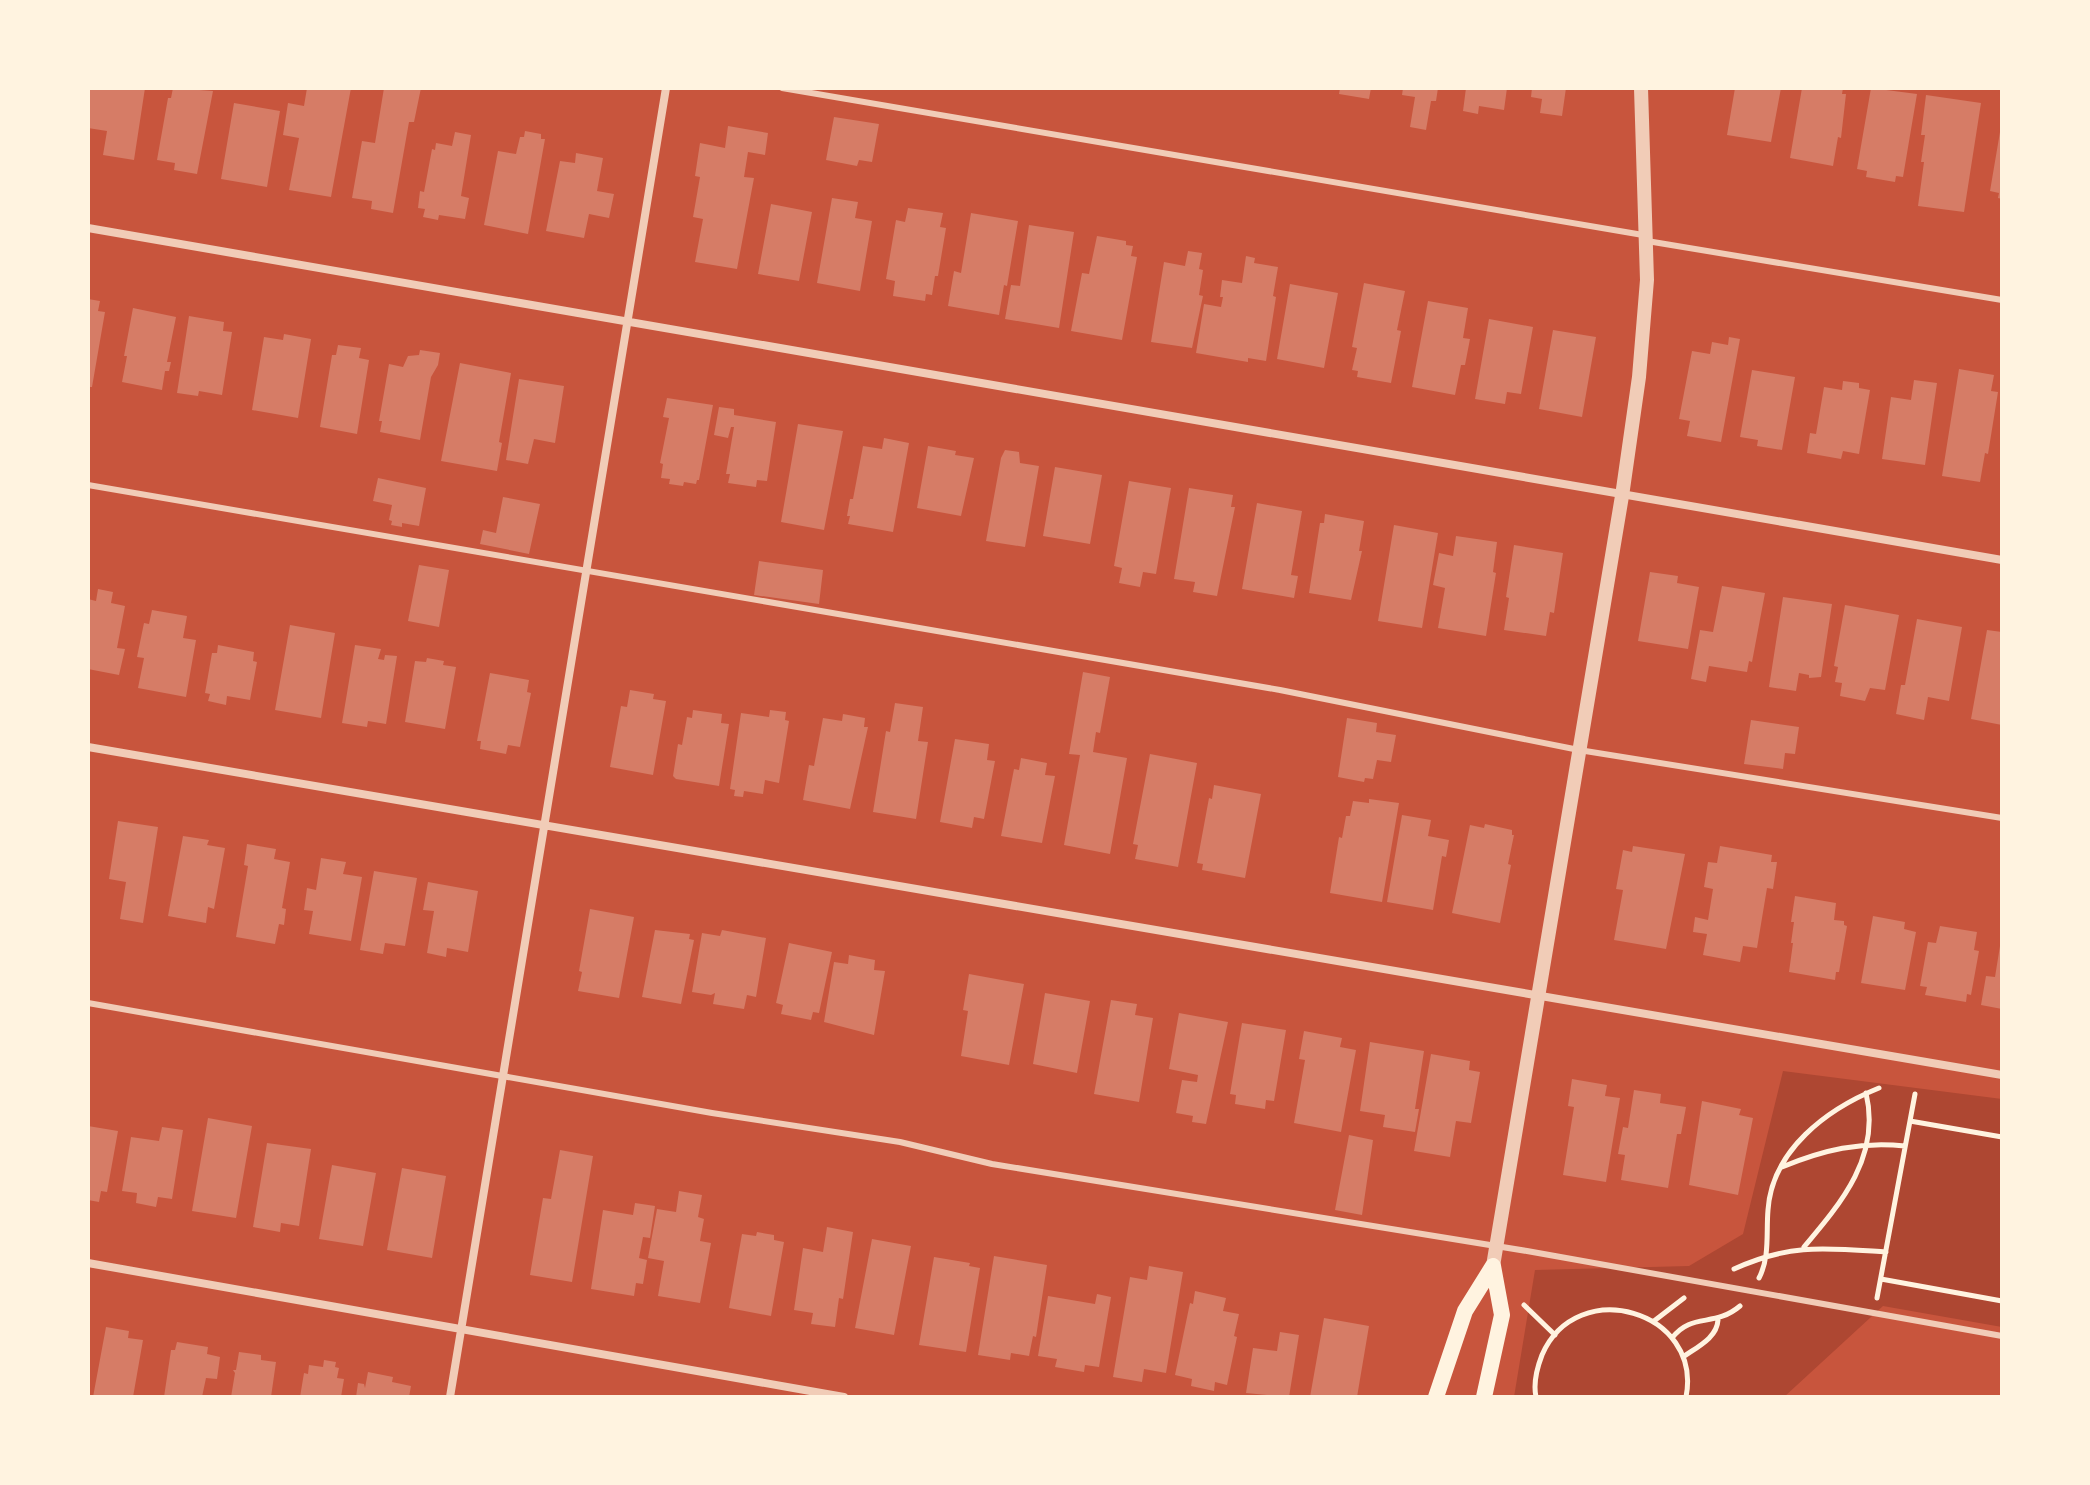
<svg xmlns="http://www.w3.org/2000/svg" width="2090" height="1485" viewBox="0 0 2090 1485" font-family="Helvetica,sans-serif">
<rect width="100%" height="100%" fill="#c8553d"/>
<path fill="#ae4732" d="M1783,1071L2002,1099V1327L1883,1306L1784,1397H1514L1535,1270L1689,1266L1743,1234Z"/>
<path fill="#d67c66" d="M88,88H145L134,160L103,155L107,131L88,128Z
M173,88L213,91L197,174L174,170L175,163L157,160L168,98H171Z
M307,88H351L331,197L289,190L299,138L283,135L288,103L304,106Z
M384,88H421L414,122H409L393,213L371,209L372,201L352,198L362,141L375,143Z
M1340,88H1371L1369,99L1339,94Z
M1403,88H1438L1436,101H1431L1426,130L1410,127L1415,97L1402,95Z
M1466,88H1507L1504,110L1479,106L1478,114L1463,111Z
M1532,88H1566L1562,116L1540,113L1542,99L1531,97Z
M1735,88H1781L1771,142L1727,135Z
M1802,88H1843L1842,94H1846L1841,138L1838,137L1833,166L1790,158Z
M1871,88L1917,94L1903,177L1896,176L1895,182L1866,177L1867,171L1857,169Z
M1926,95L1981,103L1964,212L1918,206L1924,162H1921L1925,135H1921Z
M234,103L280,111L267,187L221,179Z
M834,117L879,124L872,162L859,160L857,166L826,160Z
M728,126L768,133L765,155L748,152L744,177L754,178L737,269L695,262L703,219L693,217L700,177L695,176L700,143L725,148Z
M525,131L541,134V139H545L528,234L484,225L498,151L516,154L520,137H524Z
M455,132L471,135L461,196L469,198L465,219L439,215L438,220L423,217L425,209L418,208L420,191L424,192L432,149L435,150L436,143L452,146Z
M2000,132H2002V199L1998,198L1999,193L1990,191Z
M576,153L603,158L597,191L614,194L609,218L589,214L584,238L546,231L560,161L575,163Z
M832,198L858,202L855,218L872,221L860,291L817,283Z
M771,204L812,212L799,281L758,274Z
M908,208L943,213L940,227L946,228L938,276H935L932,295L926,294L925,301L893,296L895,281L886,279L896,220L905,222Z
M971,213L1018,221L1007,286L1004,285L999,315L948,306L954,271L961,273Z
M1029,225L1074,232L1059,328L1005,319L1011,285L1020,286Z
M1097,236L1126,241V245L1133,246L1131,256L1137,257L1122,340L1071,331L1082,273L1089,274Z
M1188,251L1202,253L1199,269L1203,270L1199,295L1203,296L1192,348L1151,342L1164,262L1185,266Z
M1246,256L1255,258L1254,263L1278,267L1273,296L1276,297L1266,361L1248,358V362L1196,353L1204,304L1221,307L1223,297H1220L1222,280L1242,283Z
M1364,283L1405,291L1397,330L1401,331L1391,383L1357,377L1358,371L1352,370L1357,348L1352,347Z
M1290,284L1338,293L1324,368L1277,359Z
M88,299L100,301L98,311L105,312L92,387H88Z
M1428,301L1468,308L1463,338L1470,339L1465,365H1461L1455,395L1412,387Z
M133,308L176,317L167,362H171L169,371H165L162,390L122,382L127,356H124Z
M189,316L224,322L223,331L232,332L222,395L199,391L198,396L177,393Z
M1489,319L1533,327L1521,394L1507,392L1505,404L1475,399Z
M1553,330L1596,337L1582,417L1539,409Z
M284,334L311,339L298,418L252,410L264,337L283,340Z
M1729,337L1740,339L1721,442L1687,436L1690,421L1679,419L1692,351L1710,354L1712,342L1728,345Z
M338,345L361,348L359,358L369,360L357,434L320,427L332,355H336Z
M420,350L440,353L438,365L431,377L420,440L380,432L382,421H379L389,364L403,367L408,356L419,355Z
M460,363L511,373L499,442L502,443L497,471L441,461Z
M1959,369L1994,375L1991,391L1998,392L1988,454L1985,453L1980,482L1942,476Z
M1752,370L1795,377L1782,450L1757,446L1758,440L1740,437Z
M519,379L564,386L555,443L534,439L528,464L506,460Z
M1914,380L1937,383L1925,465L1882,459L1891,397L1911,400Z
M1843,381L1859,383V388L1870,390L1859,454L1843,451L1841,459L1807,453L1810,433L1816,434L1824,387L1842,390Z
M667,398L713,405L699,480H697L696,484L684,482L683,486L669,484L670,479L661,478L663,464L660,463L669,418L663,417Z
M719,407L734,409V415L776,422L767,481L757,480L756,487L728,483L730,474H726L734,427H731L728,438L714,435Z
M798,424L843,431L824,530L781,522Z
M884,438L909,443L893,532L848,524L850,516H847L850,499H853L863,446L882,449Z
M928,446L956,451L955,455L974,458L961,516L917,508Z
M1005,450L1019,452L1020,463L1039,466L1025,547L986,541L1001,458Z
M1055,467L1102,475L1090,544L1043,536Z
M378,478L426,488L419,526L402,523V527L391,525L392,521L389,520L392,505L373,501Z
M1129,481L1171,488L1156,574L1143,572L1140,587L1119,583L1122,568L1114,566Z
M1189,488L1233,495L1231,507H1235L1217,596L1193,592L1195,582L1174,579Z
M503,497L540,504L529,554L480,544L483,530L496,533Z
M1257,503L1302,511L1291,575L1298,576L1294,598L1242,589Z
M1325,514L1364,521L1359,551H1362L1351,600L1309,593L1320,523H1324Z
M1394,525L1438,533L1422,628L1378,621Z
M1456,536L1497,542L1493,572L1496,573L1486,636L1438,628L1445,588L1433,585L1439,553L1453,556Z
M1514,545L1563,553L1554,613L1550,612L1546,636L1504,630L1509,598L1506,597Z
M759,561L823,570L819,604L754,595Z
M419,565L449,570L439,627L408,621Z
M1650,572L1678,576L1677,583L1699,587L1688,649L1638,641Z
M1722,586L1765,593L1752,662L1749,661L1747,672L1709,666L1706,682L1691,679L1700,630L1713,632Z
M98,589L113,592L111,603L125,606L117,648L125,649L119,675L88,669V599L96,601Z
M1783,597L1832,604L1821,677L1809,678V675L1799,673L1796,691L1769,687Z
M1845,605L1899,615L1885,690L1870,688L1865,701L1840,696L1842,683L1835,682L1838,667L1834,666Z
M152,610L187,616L183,638L196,640L186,697L138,688L144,658L137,657L144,623L149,624Z
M1917,619L1962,627L1949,701L1928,697L1924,720L1896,714L1901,685H1905Z
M290,625L335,633L321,718L275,710Z
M1987,630L2002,632V725L1971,719Z
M218,645L254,652L253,661L257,662L250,700L227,696L226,705L208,701L210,694L205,693L212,653H217Z
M355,645L381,649L378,659L384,660L385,655L397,656L386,724L368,721L367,727L342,723Z
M427,658L444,661L443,665L456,667L445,729L405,722L415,661L426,662Z
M1083,672L1110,677L1100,733L1096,732L1093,752L1127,758L1110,854L1064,845L1080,755L1069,754Z
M490,673L529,680L527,692L531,693L520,747L508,745L506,754L480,749L481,741H477Z
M630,690L654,694L653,699L666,701L653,775L610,767L621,706L627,707Z
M895,703L923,707L918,741L928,742L916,819L873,812L886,731L890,732Z
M693,710L722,714L721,723L729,724L719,786L676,779L673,776L678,744L682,745L687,717L692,718Z
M770,710L786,712L785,720L789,721L779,783L765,780L763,794L744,791L743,797L734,796L735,790L730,789L741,713L769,717Z
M843,714L865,718L864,727H868L850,809L803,800L809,765L814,766L823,718L842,721Z
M1347,718L1377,723L1376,732L1396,735L1391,762L1377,760L1373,779L1365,778L1364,782L1338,777Z
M1751,720L1799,727L1795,754L1785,753L1783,769L1744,764Z
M955,739L989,744L987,760L995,761L984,819L974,817L972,828L940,822Z
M1150,754L1197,763L1178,867L1135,859L1138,845L1133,844Z
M1021,758L1047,763L1045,775L1055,776L1042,843L1001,836L1014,769L1019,770Z
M1214,785L1261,794L1245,878L1202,870L1203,864L1197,863L1209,798L1212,799Z
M1369,799L1399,803L1382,902L1330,893L1339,837L1342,838L1346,816H1350L1353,801L1369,803Z
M1402,815L1431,820L1428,836L1449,840L1446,857L1442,856L1433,910L1387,902Z
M118,821L158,827L143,923L120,919L126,882L109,879Z
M1485,824L1512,830V835H1514L1508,864L1511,865L1500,923L1452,913L1470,825L1484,828Z
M183,836L209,840L207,845L225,848L214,909L208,907L206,923L168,916Z
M247,844L276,849L274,859L290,862L282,908L286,909L284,925L279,924L275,944L236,937L248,866L244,865Z
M1633,846L1685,854L1666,949L1614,940L1623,890L1616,889L1623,850L1632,852Z
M1720,846L1772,855L1771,862H1777L1773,889L1767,888L1757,948L1743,946L1740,962L1703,955L1707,934L1693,932L1695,917L1708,920L1713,889L1704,887L1708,862L1717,863Z
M321,858L346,862L343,874L362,877L351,941L309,934L313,911L304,910L307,888L316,890Z
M374,871L417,878L405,946L385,943L383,954L360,950Z
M428,882L478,891L468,952L447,948L446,957L427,953L434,911L423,910Z
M1795,896L1836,903L1834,920L1844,921V925L1847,926L1839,972H1836L1835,980L1789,972L1793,943H1791L1794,922H1791Z
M590,909L634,917L619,998L578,991L582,972L579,971Z
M1873,916L1905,922L1904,929L1916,932L1905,990L1861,983Z
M1940,926L1977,932L1974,950L1979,951L1971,995L1967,994L1966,1002L1925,995L1927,987L1920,986L1928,942L1936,943Z
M655,930L690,934L689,939L694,940L681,1004L642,997Z
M722,930L766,938L756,997L747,995L744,1009L713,1004L715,993L711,995L692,992L702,933L720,936Z
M789,943L832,952L819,1013L813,1012L811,1020L781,1014L783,1005L776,1003Z
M2000,946L2002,947V1009L1981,1005L1986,976L1995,977Z
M849,955L875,960L874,970L885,971L874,1035L824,1022L834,962L848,964Z
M969,974L1024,984L1009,1065L961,1056L968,1011L963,1010Z
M1045,993L1090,1001L1077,1073L1033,1064Z
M1111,1000L1137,1004L1135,1015L1153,1018L1139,1102L1094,1094Z
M1179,1013L1228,1022L1206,1124L1192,1122L1193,1116L1176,1113L1182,1080L1197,1082L1198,1075L1169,1069Z
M1242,1023L1286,1030L1274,1101L1266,1100L1265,1109L1235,1104L1236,1095L1230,1094Z
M1304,1031L1342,1038L1340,1047L1356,1050L1341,1132L1294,1123L1305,1060L1299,1059Z
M1370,1042L1424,1051L1415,1109H1419L1415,1132L1383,1127L1385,1115L1360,1111Z
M1431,1054L1470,1061L1469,1070L1480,1072L1471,1123L1456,1121L1450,1157L1414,1151Z
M1572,1079L1607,1085L1605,1096L1620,1098L1606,1182L1563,1175L1574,1107L1568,1106Z
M1634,1090L1661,1094L1660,1103L1686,1107L1681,1134H1677L1668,1188L1621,1180L1625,1155L1618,1154L1623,1127L1628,1128Z
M1702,1101L1741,1109L1739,1115L1753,1118L1738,1195L1689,1185Z
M208,1118L252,1126L236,1218L192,1211Z
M88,1126L118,1131L107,1192L101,1191L99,1202L88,1200Z
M162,1127L183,1130L172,1199L158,1197L156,1207L136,1203L137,1193L122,1191L131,1137L159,1141Z
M1349,1135L1373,1140L1362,1215L1335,1210Z
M267,1143L311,1149L299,1226L281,1223L280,1232L253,1227Z
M560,1150L593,1156L572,1282L530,1275L543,1198L551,1199Z
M332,1165L376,1173L363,1246L319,1239Z
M402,1168L446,1176L432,1258L387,1250Z
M679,1191L702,1195L698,1217L704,1219L700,1241L711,1243L700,1303L658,1296L664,1261L648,1258L657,1209L676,1212Z
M635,1203L655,1206L650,1238L643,1237L639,1258L647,1260L643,1284L636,1283L634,1296L591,1289L603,1210L633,1215Z
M827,1227L853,1232L843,1299L839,1298L835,1327L811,1324L813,1313L794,1310L803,1248L823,1252Z
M757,1232L774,1235V1240L784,1242L771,1316L729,1308L742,1234L756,1236Z
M872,1239L911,1246L894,1335L855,1328Z
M994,1256L1047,1265L1036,1337L1033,1336L1029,1356L1011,1353L1010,1360L978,1355Z
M934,1257L970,1263L969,1266L980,1268L966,1352L919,1345Z
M1149,1266L1183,1272L1166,1373L1144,1369L1142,1382L1113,1377L1130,1277L1147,1280Z
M1195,1291L1226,1298L1223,1311L1239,1314L1234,1336L1237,1337L1227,1385L1215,1382L1214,1391L1191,1386L1192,1379L1175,1375L1190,1303L1193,1304Z
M1097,1294L1111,1297L1099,1367L1085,1365L1084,1372L1055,1367L1057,1359L1038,1356L1048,1296L1095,1304Z
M1324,1318L1369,1326L1357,1397H1310Z
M106,1327L129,1331L128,1338L143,1340L133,1397H93Z
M1280,1332L1299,1335L1289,1397L1246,1393L1253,1348L1277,1351Z
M177,1342L208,1347L207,1354L220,1357L217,1379L206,1378L202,1397H164L171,1350H175Z
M239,1352L261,1355V1360L276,1362L271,1397H231L235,1373L233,1370H236Z
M324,1360L336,1362L335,1367L339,1368L337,1378L344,1379L341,1397H300L304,1373L308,1374L309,1365L323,1367Z
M368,1372L393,1377L392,1382L411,1386L409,1397H356L358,1383L364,1384L365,1388Z"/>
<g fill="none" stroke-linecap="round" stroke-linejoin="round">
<path stroke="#fff3e0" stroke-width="5" d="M1910,1121L2002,1137
M1782,1167C1823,1150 1861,1141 1905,1146
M1804,1247C1842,1202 1881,1156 1866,1093
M1734,1269C1791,1243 1826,1248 1886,1252
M1759,1278C1770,1257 1766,1233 1768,1210C1772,1150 1827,1109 1879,1088
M1881,1279L2002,1301
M1877,1298L1915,1094
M1524,1305L1555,1335
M1654,1321L1684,1298
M1672,1338C1692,1312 1714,1328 1740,1306
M1683,1357C1697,1347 1717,1338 1718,1320
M1536,1397C1533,1383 1537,1368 1542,1355C1577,1274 1703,1311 1686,1397"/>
<path stroke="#f1ccb7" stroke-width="6" d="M782,88L1643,235
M1647,241L2002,300
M88,485L1280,690L1579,750L2002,818
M88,1003L712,1113L900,1142L992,1164L1527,1251L2002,1336"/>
<path stroke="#f1ccb7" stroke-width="8" d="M88,228L2002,560
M88,747L2002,1075
M88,1263L844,1397
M450,1397L666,88"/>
<path stroke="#f1ccb7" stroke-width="14" d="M1493,1266L1622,496L1639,377L1647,280L1641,88"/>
<path stroke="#fff3e0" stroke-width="16" d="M1436,1397L1465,1311L1493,1266
M1484,1397L1502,1315L1493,1266"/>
</g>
<rect width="2090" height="1485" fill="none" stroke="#fff3e0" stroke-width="180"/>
</svg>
